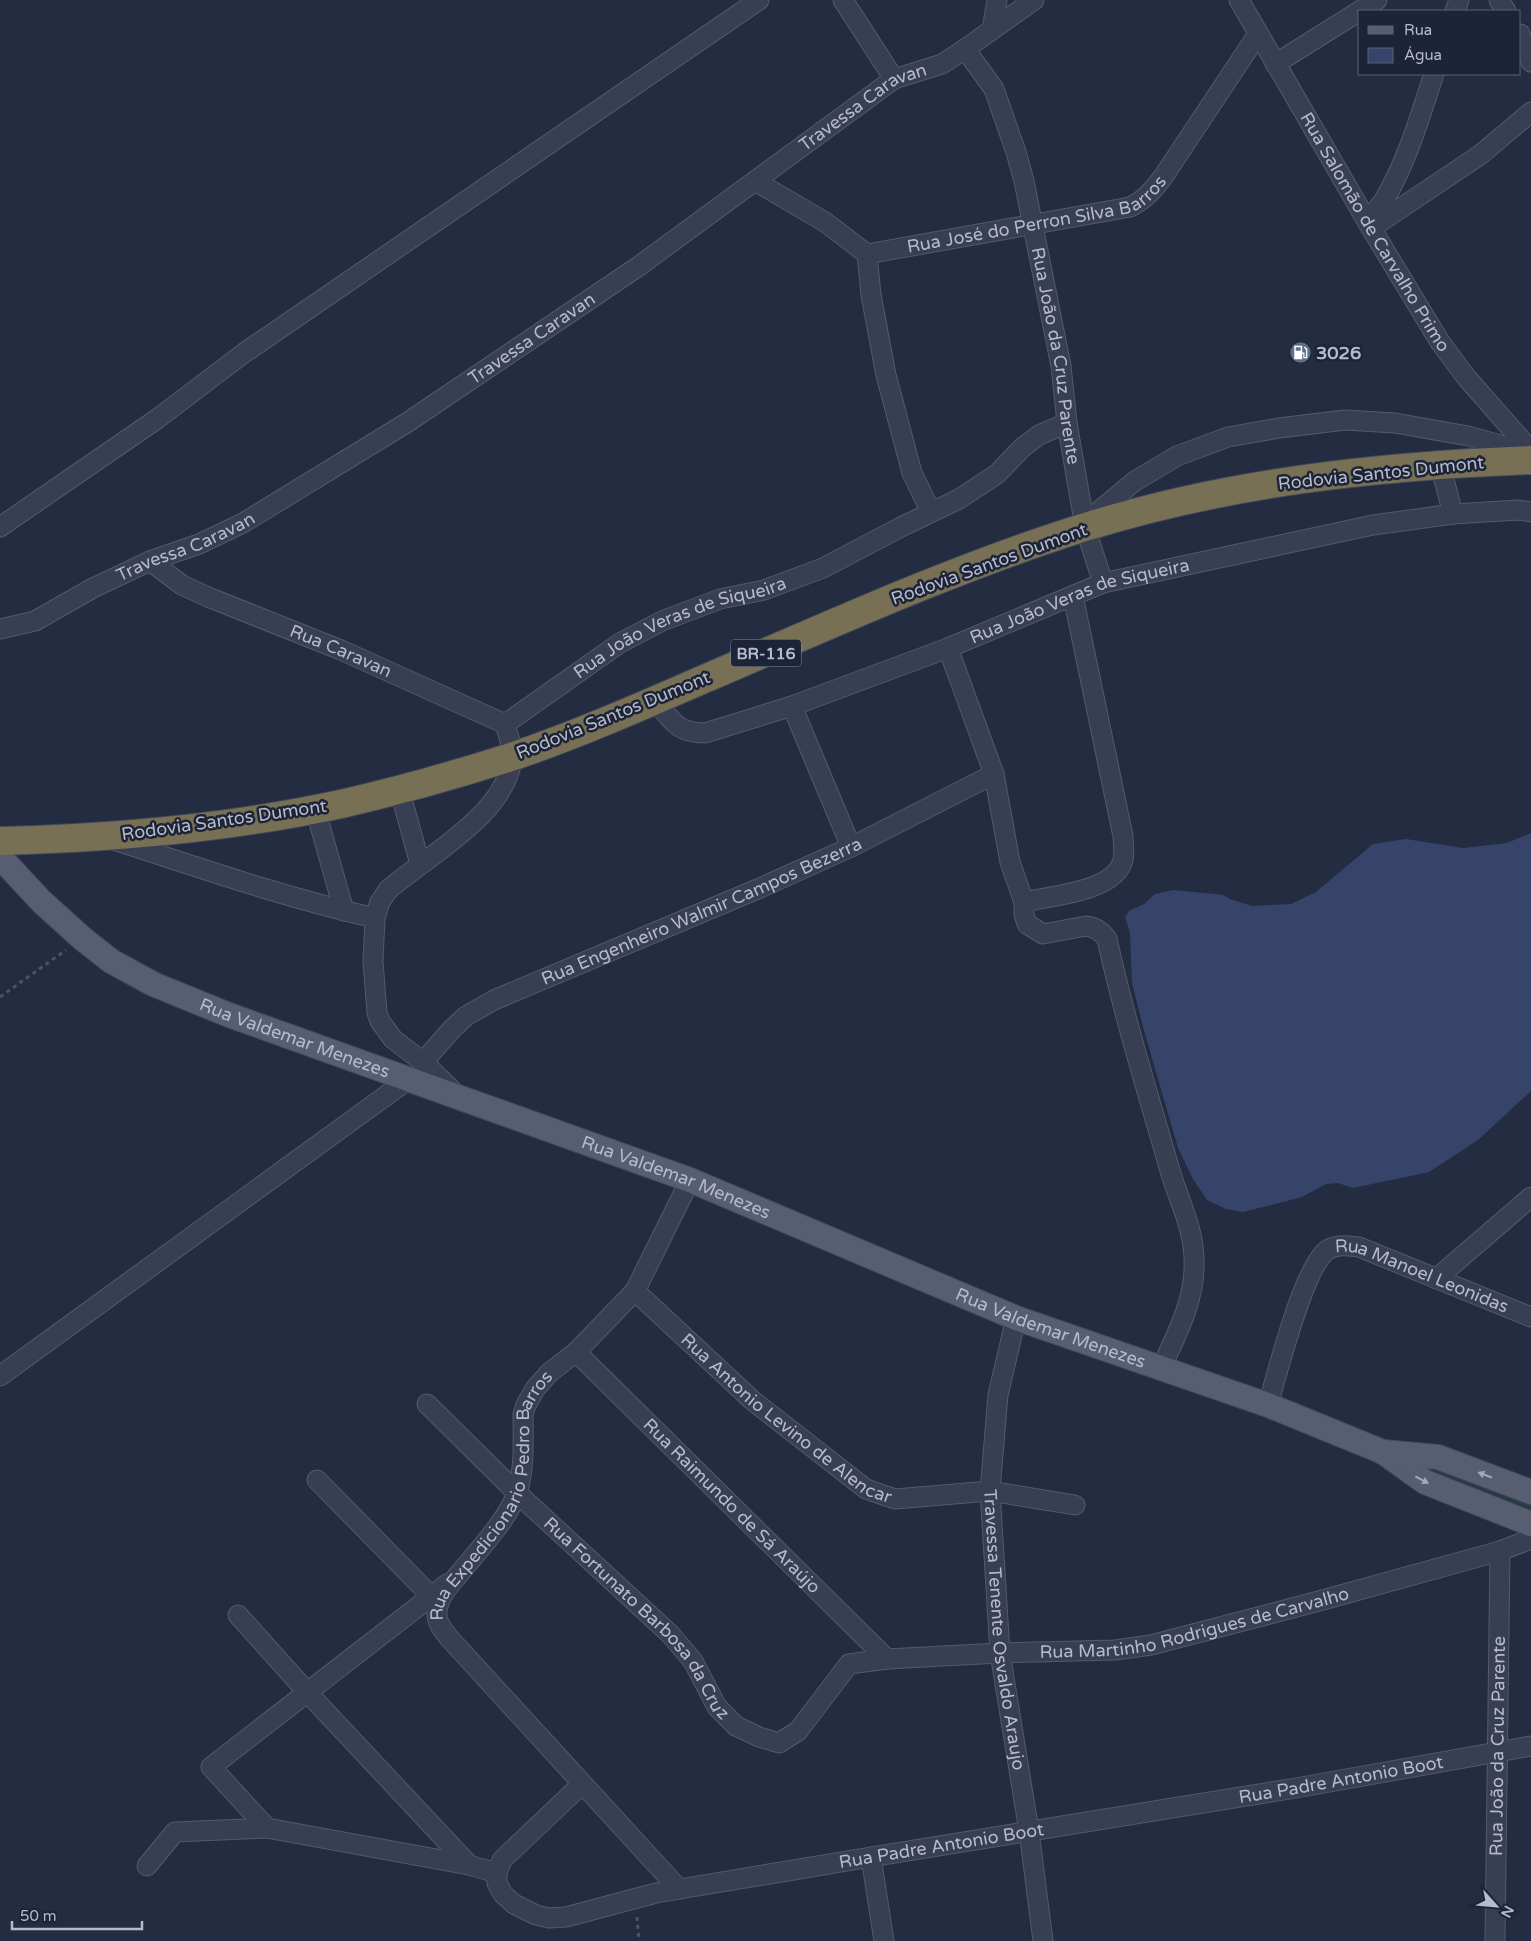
<svg xmlns="http://www.w3.org/2000/svg" width="1531" height="1941" viewBox="0 0 1531 1941" font-family="'Varela Round',sans-serif">
<rect width="100%" height="100%" fill="#242c42"/>
<path fill="#263b43" d="M1429,1462L1531,1500V1516L1425,1477V1467Z"/>
<path fill="#37446a" d="M1531,833V1091L1478,1140L1429,1172L1353,1188L1338,1183L1326,1184L1302,1197L1243,1212L1226,1209L1207,1200L1193,1179L1178,1148L1143,1027L1132,983L1130,933L1125,917L1129,911L1144,904L1155,894L1173,890L1223,895L1230,899L1252,906L1291,904L1316,892L1373,844L1406,839L1463,848L1507,843Z"/>
<g fill="none" stroke-linecap="round" stroke-linejoin="round">
<defs>
<g id="minor">
<path d="M843,0L894,79"/>
<path id="s1" d="M1239,0L1371,228L1440,342L1466,377L1531,451"/>
<path d="M1499,0L1506,11"/>
<path d="M1455,11L1459,0"/>
<path d="M992,30L997,0"/>
<path d="M1520,34L1531,62"/>
<path id="s2" d="M965,49L994,89L1016,152L1024,181L1061,366L1067,423L1085,527L1103,583"/>
<path d="M1275,64L1377,0"/>
<path id="s3" d="M755,181L825,222L867,254L1130,207C1145,200 1153,190 1163,177L1258,34"/>
<path d="M1367,221C1372,215 1379,208 1384,200C1407,162 1420,116 1434,74"/>
<path d="M1371,228L1480,155L1531,112"/>
<path d="M867,254L871,295L886,375L912,473L931,512"/>
<path d="M1440,464L1453,514"/>
<path d="M1086,526L1099,511L1135,481L1177,456L1228,437L1279,428L1345,420L1395,423L1468,436L1515,449L1531,456"/>
<path d="M0,527L157,419L244,353L759,0"/>
<path id="s4" d="M150,561L182,585L208,597L341,650L505,724C508,734 513,747 512,758C507,814 427,856 388,890L380,902L375,918L373,961L377,1013L380,1021L393,1039L423,1062L456,1094"/>
<path id="s5" d="M0,629L35,621L93,588L150,561L199,544L243,523L408,422L639,266L894,79L942,64L965,49L1034,0"/>
<path d="M948,648L994,774L1010,862L1024,902C1050,896 1115,892 1123,860C1125,853 1123,844 1123,836L1073,596"/>
<path id="s6" d="M655,700C671,720 677,733 705,733L792,706L851,684L948,648L1103,583L1373,525L1453,514L1519,510L1531,512"/>
<path d="M792,706L851,847"/>
<path id="s7" d="M505,724L620,643L662,621L720,599L764,590L823,568L901,527L959,499L997,474L1022,448L1039,435L1067,423"/>
<path d="M399,788L420,864"/>
<path d="M315,808L344,911"/>
<path d="M114,840C200,868 286,898 375,918"/>
<path d="M1024,902V914L1027,924L1043,934L1086,926C1095,927 1102,932 1107,939C1124,1016 1147,1091 1169,1167C1179,1203 1196,1230 1194,1269C1193,1305 1175,1337 1161,1369"/>
<path id="s8" d="M423,1062L452,1029L466,1016L494,1000L760,888L851,847L994,774"/>
<path d="M1436,1279L1531,1197"/>
<path id="s9" d="M635,1291L752,1400L866,1489L895,1499L990,1491L1075,1505"/>
<path id="s10" d="M1016,1318L998,1395L990,1491L1000,1653L1029,1831L1043,1941"/>
<path id="s11" d="M576,1352L887,1659"/>
<path d="M0,1376L409,1079"/>
<path id="s12" d="M427,1404L517,1493L670,1634L693,1661L717,1707L736,1726L759,1737L779,1743L798,1731L849,1664L887,1659L1000,1653L1115,1650L1151,1645L1319,1601L1500,1551L1531,1539"/>
<path id="s13" d="M1268,1405C1277,1375 1304,1263 1329,1249C1339,1244 1349,1246 1359,1247L1531,1317"/>
<path d="M317,1480L431,1596"/>
<path d="M447,1584L211,1767L267,1828L469,1865L497,1873"/>
<path d="M238,1615L307,1692L469,1865"/>
<path id="s14" d="M582,1784L502,1860L497,1873V1883L503,1894L514,1904L536,1915L549,1918L566,1917L656,1893L871,1857L1296,1788L1531,1746"/>
<path d="M871,1857L884,1941"/>
<path d="M147,1866L175,1832L267,1828"/>
<path id="s15" d="M679,1889L450,1639C444,1631 436,1623 437,1612C438,1597 450,1585 459,1574C477,1552 508,1519 517,1493C525,1468 523,1440 523,1414L526,1405L535,1389L549,1373L576,1352L635,1291L690,1180"/>
<path id="s16" d="M1495,1941L1500,1551"/>
</g>
<g id="major">
<path id="s17" d="M0,857L42,902L83,939L111,961L153,984L229,1015L690,1180L1016,1318L1268,1405L1383,1452L1425,1482L1531,1524"/>
<path d="M1383,1452L1438,1457L1531,1492"/>
</g>
<path id="highway" d="M0,841C114,838 230,828 341,804C398,791 455,775 511,757C576,735 640,707 704,679C828,626 952,569 1082,528C1228,482 1379,466 1531,460"/>
</defs>
<use href="#minor" stroke="#545a6c" stroke-width="21"/>
<use href="#major" stroke="#43485b" stroke-width="26"/>
<use href="#highway" stroke="#414759" stroke-width="30"/>
<path stroke="#455860" stroke-width="3" stroke-dasharray="4 4" stroke-linecap="butt" d="M0,997L66,950
M637,1917L639,1941"/>
<use href="#minor" stroke="#393f52" stroke-width="19"/>
<use href="#major" stroke="#575e72" stroke-width="24"/>
<use href="#highway" stroke="#787055" stroke-width="28"/>
</g>
<defs><path id="oneway-solid" d="M-6-.8H1V-3.2L6.5 0L1 3.2V.8H-6Z" transform="scale(1.25)"/></defs>
<g fill="#a3a8ba">
<use href="#oneway-solid" transform="translate(1485 1475) rotate(-159)"/>
<use href="#oneway-solid" transform="translate(1422 1480) rotate(28)"/>
</g>
<defs>
<symbol id="fuel-disc" viewBox="-11 -11 22 22"><circle r="9.5" fill="#5c6f8a" stroke="#1e2437"/><path d="M-5.5-6h7V0h2V4h1.3V-2.5L3-4.5l.8-.8L6-3V5H2.5V1h-1V6h-7ZM-4.2-4.7v3.2H.2V-4.7Z" fill="#fff"/></symbol>
</defs>
<g fill-rule="evenodd">
<use href="#fuel-disc" x="1288" y="340" width="25" height="25"/>
</g>
<g text-anchor="middle" stroke-width="5" stroke-linejoin="round" paint-order="stroke">
<rect fill="#1e2437" stroke="#888e9f" stroke-width="1" x="731" y="639.5" width="70" height="27" rx="4"/>
<g font-size="16" font-weight="bold" fill="#b6bbcc">
<text x="766" y="659">BR-116</text>
</g>
<g font-size="18" fill="#b6bbcc" stroke="#1e2437">
<text dy="6" stroke="none"><textPath href="#s5" startOffset="1014">Travessa Caravan</textPath></text>
<text dy="6" stroke="none"><textPath href="#s3" startOffset="310">Rua José do Perron Silva Barros</textPath></text>
<text dy="6" stroke="none"><textPath href="#s1" startOffset="269">Rua Salomão de Carvalho Primo</textPath></text>
<text dy="6" stroke="none"><textPath href="#s5" startOffset="609">Travessa Caravan</textPath></text>
<text dy="6" stroke="none"><textPath href="#s2" startOffset="324">Rua João da Cruz Parente</textPath></text>
<text transform="translate(1381 473) rotate(-6)" y="6">Rodovia Santos Dumont</text>
<text dy="6" stroke="none"><textPath href="#s5" startOffset="204">Travessa Caravan</textPath></text>
<text transform="translate(989 564) rotate(-20)" y="6">Rodovia Santos Dumont</text>
<text dy="6" stroke="none"><textPath href="#s6" startOffset="461">Rua João Veras de Siqueira</textPath></text>
<text dy="6" stroke="none"><textPath href="#s7" startOffset="202">Rua João Veras de Siqueira</textPath></text>
<text dy="6" stroke="none"><textPath href="#s4" startOffset="212">Rua Caravan</textPath></text>
<text transform="translate(613 715) rotate(-22)" y="6">Rodovia Santos Dumont</text>
<text transform="translate(224 820) rotate(-8)" y="6">Rodovia Santos Dumont</text>
<text dy="6" stroke="none"><textPath href="#s8" startOffset="321">Rua Engenheiro Walmir Campos Bezerra</textPath></text>
<text dy="6" stroke="none"><textPath href="#s17" startOffset="352">Rua Valdemar Menezes</textPath></text>
<text dy="6" stroke="none"><textPath href="#s17" startOffset="758">Rua Valdemar Menezes</textPath></text>
<text dy="6" stroke="none"><textPath href="#s13" startOffset="268">Rua Manoel Leonidas</textPath></text>
<text dy="6" stroke="none"><textPath href="#s17" startOffset="1162">Rua Valdemar Menezes</textPath></text>
<text dy="6" stroke="none"><textPath href="#s9" startOffset="199">Rua Antonio Levino de Alencar</textPath></text>
<text dy="6" stroke="none"><textPath href="#s15" startOffset="502">Rua Expedicionario Pedro Barros</textPath></text>
<text dy="6" stroke="none"><textPath href="#s11" startOffset="219">Rua Raimundo de Sá Araújo</textPath></text>
<text dy="6" stroke="none"><textPath href="#s12" startOffset="301">Rua Fortunato Barbosa da Cruz</textPath></text>
<text dy="6" stroke="none"><textPath href="#s12" startOffset="951">Rua Martinho Rodrigues de Carvalho</textPath></text>
<text dy="6" stroke="none"><textPath href="#s10" startOffset="315">Travessa Tenente Osvaldo Araujo</textPath></text>
<text dy="6" stroke="none"><textPath href="#s16" startOffset="195">Rua João da Cruz Parente</textPath></text>
<text dy="6" stroke="none"><textPath href="#s14" startOffset="1004">Rua Padre Antonio Boot</textPath></text>
<text dy="6" stroke="none"><textPath href="#s14" startOffset="599">Rua Padre Antonio Boot</textPath></text>
</g>
<g font-size="18" font-weight="bold" fill="#b6bbcc" stroke="#1e2437" text-anchor="start">
<text x="1316" y="359">3026</text>
</g>
</g>
<rect x="1358" y="10" width="162" height="65" fill="#1e2437" stroke="#5b6073"/>
<rect x="1368" y="26" width="25" height="8" fill="#575e72" stroke="#5b6073"/>
<text x="1404" y="35" font-size="15" fill="#b6bbcc">Rua</text>
<rect x="1368" y="48" width="25" height="15" fill="#37446a" stroke="#5b6073"/>
<text x="1404" y="60" font-size="15" fill="#b6bbcc">Água</text>
<g transform="translate(1496 1906) rotate(117)" stroke="#1e2437" stroke-width="4" paint-order="stroke">
<path d="M0-4L9 19L0 12L-9 19Z" fill="#b6bbcc"/>
<text y="-8" font-size="14" font-weight="bold" text-anchor="middle" fill="#b6bbcc">N</text>
</g>
<path d="M12 1921v8h130v-8" fill="none" stroke="#b6bbcc" stroke-width="2.5"/>
<text x="20" y="1921" font-size="15" fill="#b6bbcc" stroke="#1e2437" stroke-width="4" paint-order="stroke">50 m</text>
</svg>
